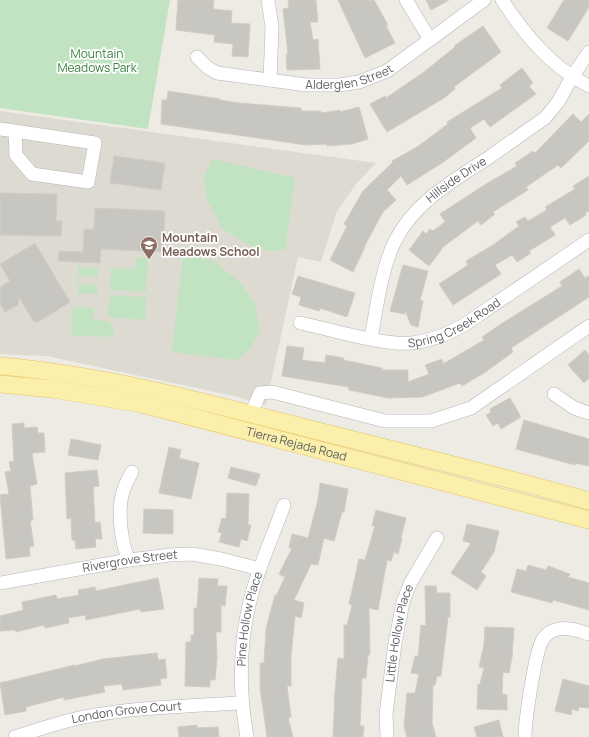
<svg xmlns="http://www.w3.org/2000/svg" width="589" height="737" viewBox="0 0 589 737" font-family="Manrope,sans-serif">
<rect width="100%" height="100%" fill="#edebe3"/>
<path fill="#dddad1" d="M0,111L376,163L356,184L337,211L321,262L298,257L266,405L234,396L47,356L0,354Z"/>
<path fill="#c1e3c2" d="M0,0H170L148,129L0,108Z
M212,159L295,178L285,250L267,251L245,243L223,229L207,200L204,176Z
M183,254L213,261L239,281L254,302L260,331L249,350L236,360L172,352Z
M136,257L148,258L146,292L110,290L111,268L135,269Z
M78,267L98,268V277L78,276Z
M78,284L98,285L97,294L78,293Z
M110,295L146,297L145,320L108,317Z
M73,307L94,308L93,320L108,321L114,327V333L108,337L71,335Z"/>
<path fill="#c8c6c0" stroke="#d1cdc2" d="M178,0H214L213,9L232,11L231,23L250,24L248,57L232,56L233,44L214,42L215,35L176,30Z
M288,0H316L318,22H310L313,40L318,39L320,69L287,70L286,54H288L283,9L289,8Z
M338,0H374L388,25L386,26L395,43L365,58Z
M426,0H449L431,10Z
M564,0H589V7L568,41L547,28Z
M483,26L501,52L454,87L455,89L444,98L387,132L370,104L385,96L386,98L424,72L455,47L454,46Z
M522,68L533,83L529,86L536,94L490,127L484,119L470,128L476,138L442,163L407,185L401,176L387,190L396,200L383,212L364,247H365L353,272L330,260L347,226L344,224L363,191L393,162L392,161L417,147L448,124L447,122L502,88L500,85Z
M168,91L220,99V100L239,103L301,108V111H321V113L340,110V112L359,107L368,139L352,144L327,146V144L306,145L161,124L162,100H167Z
M573,114L581,122L589,114V141L561,168L558,165L526,187L528,190L493,212L495,214L481,225L478,221L444,246L429,266L409,250L423,231L426,234L430,229L433,231L445,222L440,214L486,184L517,166L515,163L533,151L535,153Z
M114,156L165,163L161,190L110,183Z
M589,176V211L585,213L586,215L570,225L565,218L550,227L555,235L529,251L531,253L517,262L512,255L495,265L501,274L453,305L439,284L468,265L466,261L493,245L519,226L516,222L525,217L528,221L547,210L545,207L575,189L573,186Z
M0,193L57,194L56,221H62L61,236L0,235Z
M95,208L165,211L163,252L101,249L100,263L58,261L59,251L83,252L84,229H94Z
M35,243L70,302L38,322H34L19,297L18,305L5,312L0,304V287L10,281L0,264Z
M403,265L428,271L420,300L423,301L418,327L411,325L405,310V314L390,311Z
M579,269L585,278L589,276V297L511,348L513,352L484,373L462,386L460,383L422,397L388,398L349,390V387L282,376L287,346L304,348L302,360L325,363L326,355L344,358L343,360L382,368V370H408V382L429,374L425,365L442,359L443,364L484,340L482,337L501,324L562,286L560,282Z
M298,276L355,293L347,317L320,308L319,311L299,305L301,297L292,294Z
M585,350L589,355V378L584,383L568,365Z
M510,398L521,417L501,429L498,423L493,426L486,415L491,412L490,409Z
M524,420L589,439V466L575,463V465L516,449Z
M24,423V428L37,427L38,433H44L45,452L32,453L37,484L30,486L33,520L30,521L34,546L29,547L30,556L6,559L0,495L9,494L5,472L11,471L9,462L14,461L12,424Z
M71,439L101,445L98,460L68,455Z
M169,447L181,450L179,458L199,463L191,499L159,493Z
M231,467L260,474L256,486L228,478Z
M97,470L99,486L93,487L95,523L100,522L102,539H95L96,547L76,549L75,540H72L71,518L67,519L65,473Z
M320,483L348,489L344,512H342L334,541L324,538L318,565L311,564L294,600L304,603L301,618L295,616L291,656V686H287L291,717L288,718L293,737H267L260,688V663H264L266,629L275,595L276,596L285,577L279,574L292,548H289L292,534L308,538L318,500Z
M227,493L249,494L248,525H251L247,541L241,539L239,547L219,542L222,533L218,532L222,518L226,519Z
M144,509L173,510V534L143,533Z
M376,510L406,518L401,538L402,539L398,554L394,552L391,561L387,560L378,610L369,608L370,655H368L366,678H362L360,726H364L363,737H333L335,691L338,658L344,659V625H347L352,605L349,604L359,559L365,560L375,526H372Z
M467,524L499,531L494,552L481,572L486,576L477,590L451,573L471,543L463,541Z
M528,565L546,570L548,566L570,574L568,577L589,583V610L553,600L552,603L511,592L517,569L526,571Z
M158,578L164,609L141,612L140,609L86,620L85,615L68,618L69,623L45,628L44,625L16,632L15,630L0,631V616L23,610L22,602L56,595L57,599L79,595L78,590L95,587L96,591Z
M199,578L218,579L217,586H227L225,606L221,605V632H216L217,658L215,680H210V687L185,686L186,642H191V635H194V608H197Z
M425,586H436L437,593H450V617H448L441,676H437L435,685H433L432,723L436,737H407L404,727L407,693H415L419,674L411,673L415,656L418,657L421,625L426,626Z
M485,627L514,628L512,657L509,673L503,672L502,694L507,695V710L477,709L478,684H480L484,668L479,667L484,645Z
M157,653L158,660L165,659L167,678L160,679L161,685L123,690L122,684L103,686L105,692L64,700V697L26,707V711L5,715L0,683L75,665V666L103,659Z
M563,679L589,686V708L579,707L578,711L572,709L571,715L555,711Z
M499,720L503,737H477L474,727Z
M197,725V728L218,727L219,737H179L178,727Z"/>
<g fill="none" stroke-linecap="round" stroke-linejoin="round">
<defs>
<g id="minor">
<path d="M268,0L272,27L270,80"/>
<path d="M406,0L429,38"/>
<path d="M502,0C525,35 551,67 589,86"/>
<path id="s1" d="M197,57L207,67L217,73L307,85H339L359,82L387,71L484,0"/>
<path d="M0,129L95,143L88,182L32,174L16,155L15,132"/>
<path id="s2" d="M300,323C330,329 384,346 412,343C431,341 448,334 464,325L589,240"/>
<path id="s3" d="M371,338C377,306 381,270 395,241C414,203 451,182 485,160C505,146 525,132 545,118L558,102L572,77L589,52"/>
<path d="M554,394L574,408L589,413"/>
<path d="M251,414L260,393L272,392L385,421H431L471,408L589,326"/>
<path d="M129,560C121,544 118,513 122,495C124,487 128,479 132,472"/>
<path id="s4" d="M0,583L129,560L170,555L192,554L221,559L260,569"/>
<path id="s5" d="M15,737C36,730 57,723 79,718C132,707 187,706 241,703"/>
<path id="s6" d="M247,737C239,691 239,643 251,597C259,566 273,536 284,505"/>
<path id="s7" d="M387,737L386,714L395,643L403,602L410,584L437,538"/>
<path d="M525,737C525,721 535,651 543,639C546,635 551,631 555,630C566,626 579,631 589,634"/>
</g>
<g id="major">
<path d="M0,366C104,375 205,402 306,428C401,452 495,474 589,501"/>
<path id="s8" d="M0,384L53,389L142,404L589,520"/>
</g>
</defs>
<use href="#minor" stroke="#b3b5b9" stroke-width="14"/>
<use href="#major" stroke="#e8c561" stroke-width="18"/>
<use href="#minor" stroke="#fff" stroke-width="13"/>
<use href="#major" stroke="#faefab" stroke-width="17"/>
</g>
<defs>
<symbol id="school-pin" viewBox="-11 -11 22 30"><path d="M0 17L-7.5 6A9.5 9.5 0 1 1 7.5 6Z" fill="#8d6e63" stroke="#fff"/><path d="M0-5L7-2L0 1L-7-2ZM-4 1L0 2.5L4 1V4Q0 6-4 4Z" fill="#fff"/></symbol>
</defs>
<g fill-rule="evenodd">
<use href="#school-pin" x="139" y="235" width="20" height="27"/>
</g>
<g text-anchor="middle" stroke-width="3.5" stroke-linejoin="round" paint-order="stroke">
<g font-size="12" fill="#3a8240" stroke="#fff">
<text x="97" y="58">Mountain<tspan x="97" dy="14">Meadows Park</tspan></text>
</g>
<g font-size="12" fill="#5b5e63" stroke="#fff">
<text dy="4" stroke="none"><textPath href="#s1" startOffset="160">Alderglen Street</textPath></text>
<text dy="4" stroke="none"><textPath href="#s3" startOffset="188">Hillside Drive</textPath></text>
<text dy="4" stroke="none"><textPath href="#s2" startOffset="161">Spring Creek Road</textPath></text>
<text dy="4" stroke="none"><textPath href="#s8" startOffset="303">Tierra Rejada Road</textPath></text>
<text dy="4" stroke="none"><textPath href="#s4" startOffset="132">Rivergrove Street</textPath></text>
<text dy="4" stroke="none"><textPath href="#s6" startOffset="119">Pine Hollow Place</textPath></text>
<text dy="4" stroke="none"><textPath href="#s7" startOffset="105">Little Hollow Place</textPath></text>
<text dy="4" stroke="none"><textPath href="#s5" startOffset="115">London Grove Court</textPath></text>
</g>
<g font-size="12" font-weight="bold" fill="#785e54" stroke="#fff" text-anchor="start">
<text x="162" y="242">Mountain<tspan x="162" dy="14">Meadows School</tspan></text>
</g>
</g>
</svg>
